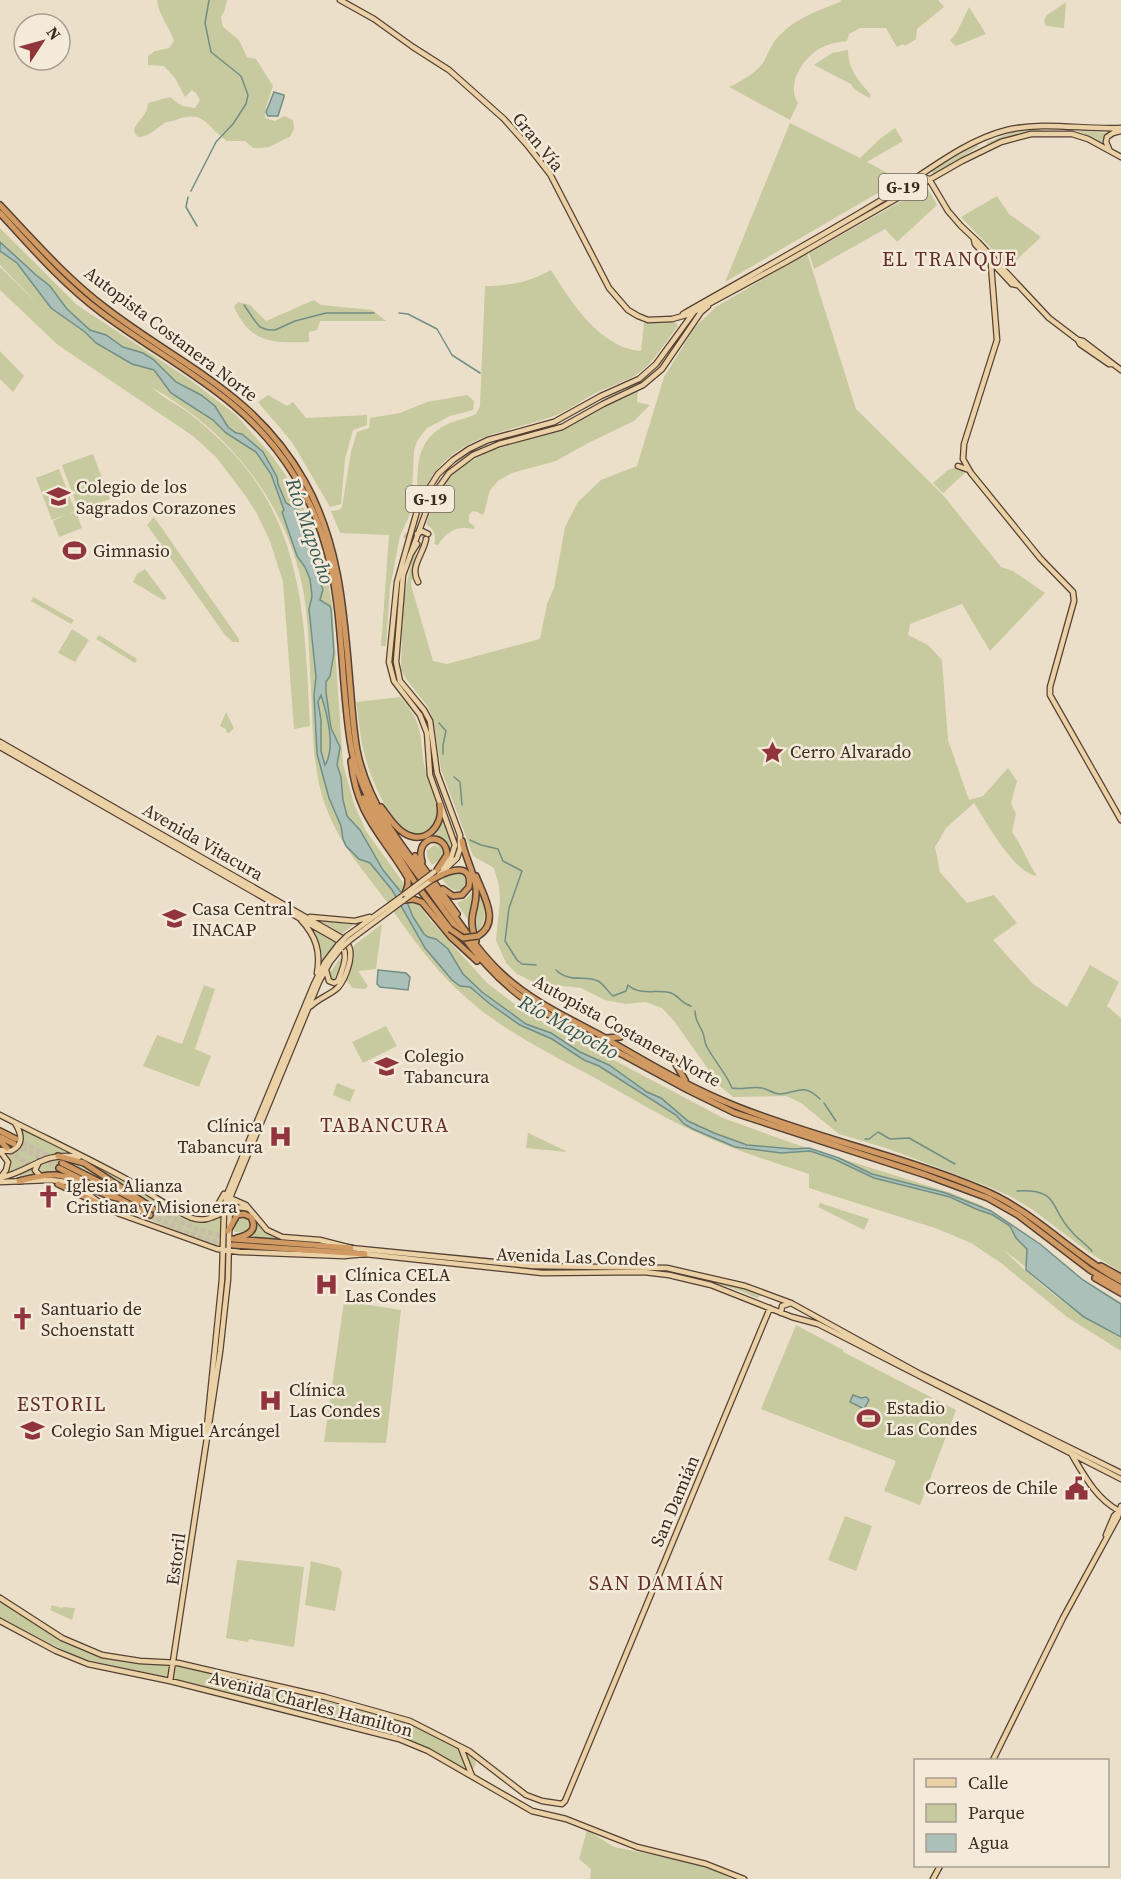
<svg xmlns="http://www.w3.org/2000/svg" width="1121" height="1879" viewBox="0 0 1121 1879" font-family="'Source Serif 4',serif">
<rect width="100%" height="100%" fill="#ecdfca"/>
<path fill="#c7c99e" d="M157,0H227L224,12L221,17L223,27L239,40L247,57L256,59L273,86L266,107L265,118L275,121L284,116L293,120L294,129L290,137C273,143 274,149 253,148L245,141H227C206,127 205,109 176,120C171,122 167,121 163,124C155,130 148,137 138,137L134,132C135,121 147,118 148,103L170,97L182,106L195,108L200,100L196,93L192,90L185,97L175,78L164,66L148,65V56L155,51L169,48L174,41C169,26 159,16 157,0Z
M841,0H938L944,7L917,29L916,39L905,46L903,44L897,47L886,28H860L849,34L847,41C837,42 828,44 819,49C802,59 786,85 798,103L790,120L729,87C740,82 757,72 763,63C769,53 771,43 780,35C796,18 819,10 840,2Z
M1066,2L1064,28L1046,26L1044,20L1046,16Z
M969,7L986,34L956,46L950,41L957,32Z
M848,50C848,70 859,81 871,95L869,98L854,89L851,84L814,65L832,53Z
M790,123L860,158L881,138L895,128L903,141L867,162L900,180L725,282Z
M1027,130H1067L1109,133L1106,137L1105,145C1097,141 1089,135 1080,132C1055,125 1012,134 988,144L986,143L1013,132Z
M976,145L979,146L934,175L932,171Z
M927,187L937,205L897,242L885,229L814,269L809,253Z
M997,196L1009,214L1041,237L1009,267L961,217Z
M0,228L77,305L189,379L236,415L272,456L285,474L305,511L317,539L327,576L332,604L343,764L354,804L366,831L430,920L487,983L529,1015L723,1118L792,1143L951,1193L981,1205L1017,1228L1084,1283L1028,1269L1004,1250C1037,1284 1078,1316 1121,1337V1351L1067,1317L1001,1263L971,1243L938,1229L809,1188V1174C768,1161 728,1148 689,1129C653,1112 618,1090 582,1071C539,1048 496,1026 461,993C430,965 408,932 384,898C362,869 340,844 327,810C312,772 313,730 311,689C309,658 309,626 304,595C289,505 230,431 151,387C162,397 177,404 189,413C204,425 220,439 233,453C305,531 305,627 310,726L294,729L283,582L270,541L256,512L245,495L216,457L193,436L58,345L0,290V267L38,304L0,265Z
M807,253L856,409L943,495L1001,567L1013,571L1045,593L990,651L962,604L910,624L908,635L928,645L942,660L948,740L969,800L983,796L1008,768L1017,781L1011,803L1016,814L1012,832C1022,846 1027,861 1037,876C1014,873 987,823 974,803L946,828L935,847L940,872L967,903L994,895L1017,923L993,940L1033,984L1067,1007L1090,965L1119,982L1107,1006L1121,1018V1272L1087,1251L1033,1210L1012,1197L987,1186L886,1148L839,1134L801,1103L786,1096L733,1097L720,1086L674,1021L662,1008L646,1002L626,1004L605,1000L581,988L536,983L517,974L506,963L496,940L500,900L499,886L494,868L473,856L441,769L433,719L428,707L407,680L401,670L403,601L413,555L416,553L411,585L433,661L447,664L540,639L547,604L554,588L565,527L578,502L601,480L637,466L664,377L695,327L716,307Z
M551,270C571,302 600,348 641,351L644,323L673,319L678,326C665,342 653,364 636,375C624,382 611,386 598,392C583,399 570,410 554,416C492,437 448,435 417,503C418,472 413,443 444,426C454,420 466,419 476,414L480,406L485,286C509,286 530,282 551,270Z
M314,300L321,305L372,310L386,321H320L317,330L309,332V342C273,343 251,344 234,307L238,302L250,305L266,321Z
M0,351L24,376L13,392L0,379Z
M638,391L637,402L650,405L634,421L588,443L556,461L512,473L499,480L490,490L484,513L482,515L478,512L473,511L469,515V522L475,527L474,529C457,526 448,530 438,545L434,544C437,536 433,528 426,524L439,489L460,467L490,451L563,429L604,406Z
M268,395L287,406L293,402L306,418L367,415V425L353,430L345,459L341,504L330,507L292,442L258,402Z
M467,395L474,401L473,410L450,416L427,428L417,441L414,451L411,512L400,536L390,588L386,646H381L389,535L340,533L331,511L339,510L342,507L351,452L357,432L369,428L370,418L400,413L427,402Z
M93,454L110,499L79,511L62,465Z
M954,468L966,472L943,493L933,483L948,470Z
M59,469L75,511L68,514L76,512L82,528L59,537L53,521L67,514L52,520L36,478Z
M154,517L239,639V642H233L225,635L147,525Z
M145,569L166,597V599L163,600L133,582L137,574Z
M33,597L74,620L71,624L31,601Z
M72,629L89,640L75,662L58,653Z
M99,635L137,659L135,663L96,639Z
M400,697C424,724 419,732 424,764C427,780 439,796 439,812C439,821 433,831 424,834C396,844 370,777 365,756C360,739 359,720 356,702Z
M226,712L234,728L229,733L226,732V729L220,726Z
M443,818L453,846L447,859L448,849L432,837L440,828Z
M432,841L441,844L444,852L442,858L432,865L427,857V850L435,845L441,850L435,843L424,846Z
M453,872L463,874L466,882L462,890C452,892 447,886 442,879Z
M473,891L468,920L457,903L467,898Z
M479,893C484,907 489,918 478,931L476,925Z
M320,921L351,924L353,925L342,934Z
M382,924L376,969L358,971L368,986L365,989L353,988L346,980L354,959L353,946Z
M309,925L336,943L322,964L321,951Z
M343,954L338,975L333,980L329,978V974Z
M204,985L215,989L195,1049L211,1056L199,1087L143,1066L157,1035L182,1044Z
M386,1026L397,1046L363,1063L352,1042Z
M337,1083L355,1090L350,1102L333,1095Z
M21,1129L66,1152L38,1158L16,1170L7,1172L10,1165L8,1154L16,1151L23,1141Z
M528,1133L568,1152L526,1148Z
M61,1159L83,1165L120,1189L64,1161L57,1172L20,1177V1174C33,1167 46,1162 61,1159Z
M85,1161L129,1184L158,1203L196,1221L209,1222L222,1215L220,1247L205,1244L148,1219L155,1204Z
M820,1203L869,1219L864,1230L818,1207Z
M242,1217L249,1219C255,1232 243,1232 234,1232L235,1223Z
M257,1222L263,1230L276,1239L252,1238Z
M635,1269C678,1269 720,1281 760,1293L761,1295L757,1298L735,1289L685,1275Z
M344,1301L401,1310L386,1443L324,1442Z
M796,1325L843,1350V1352L956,1410L920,1505L884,1491L896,1461L761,1409Z
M845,1516L872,1526L856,1571L828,1560Z
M237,1560L304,1567L294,1647L249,1639L248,1642L226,1638Z
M311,1561L339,1568L342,1572L335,1611L305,1605Z
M0,1601L57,1638L83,1648L96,1656L114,1660L179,1665L257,1686L395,1717L458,1747L475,1760L476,1764L472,1771L469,1766L461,1767L407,1739L180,1680L79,1658L0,1618Z
M52,1605L62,1608L63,1607L75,1608L72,1620L50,1610Z
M587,1830L614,1847L699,1864L733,1879H590L591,1869L579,1859Z"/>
<path fill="#aac0b8" stroke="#718f85" stroke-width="1.5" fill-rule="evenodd" d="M274,92L284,95V97L278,116H268L266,112Z
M0,242L36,275L50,286L67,309L90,330L106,335L123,347L143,353L154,360L176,382L201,395L215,406L228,427L236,433L242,434L263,452L277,477L278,484L286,503L297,509L306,525L312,542L319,581L323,589L320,600L330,606L331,609L334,653L330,676L326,682V692L331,728L340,747L337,765L341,777L343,800L347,816L360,830L383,870L405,897L413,917L424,934L428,937L436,939L448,949L463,974L482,992L526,1024L551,1033L580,1052L609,1065L647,1092L661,1098L688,1121L714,1133L747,1145L793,1149L809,1148L839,1158L872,1174L946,1193L991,1211L1040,1244L1083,1280L1121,1304V1337L1084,1317L1026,1270L1027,1249L1016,1238L1010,1226L993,1215L976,1209L950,1197L874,1178L834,1159L810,1151L781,1153L735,1147L693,1129L684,1124L676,1115L599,1066L584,1060L552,1039L520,1025L490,1004L470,987L460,986L452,980L425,948L392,890L370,863L359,859L346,846L343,839L341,826L329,798L317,754L314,695L316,677L309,609L312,596L310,579L305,567L297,556L282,512L284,510L271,474L256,452L226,433L213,420L171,393L154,370L132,364L96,343L85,332L51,308L17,263L0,251ZM321,695C327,713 336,748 325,765L321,751V720L318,702Z
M378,970L406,973L410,977L408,990L380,987L377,984Z
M853,1395L861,1398L866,1397L869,1400L864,1409L850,1402Z"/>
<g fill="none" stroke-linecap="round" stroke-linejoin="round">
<path stroke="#718f85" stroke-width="1.5" d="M191,191L216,142L233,124L246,104L248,95L241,76L211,52L205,23L209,0
M188,197L186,207L197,226
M244,305L255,321L260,327L268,330H275L295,321L326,313H374
M399,313L408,314L437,329L452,355L480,373
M439,723L446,731L443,745V754
M454,777L460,782L462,805
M470,840L481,845L498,849L503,861L522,871L509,908L505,941L517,960L522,964L536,965
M556,970C569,983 585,975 598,981C604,984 608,992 613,996L626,991L628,985C639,996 658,989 671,993C679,996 682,1004 691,1006
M695,1011C695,1021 699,1024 703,1033C705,1038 704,1043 707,1047C715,1062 726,1073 732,1088C742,1090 752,1086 762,1088C768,1089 773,1094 780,1094C799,1092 804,1083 820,1099
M824,1103L836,1121
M865,1139H869L878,1132L890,1139L909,1138L955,1164
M1017,1191C1061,1189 1048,1207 1072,1232C1078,1239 1086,1244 1092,1251"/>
<path stroke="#c8bba8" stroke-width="4.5" stroke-dasharray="4.5 2" stroke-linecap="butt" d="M405,538C410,529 421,531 426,539"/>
<path stroke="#c8bba8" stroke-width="5" stroke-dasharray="5 2.5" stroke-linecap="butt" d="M16,1139L62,1163
M15,1145L59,1168
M9,1149L38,1174
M153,1209L194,1228L225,1237
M150,1215L190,1234L226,1244"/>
<defs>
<path id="major" d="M340,0L374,19L413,47L449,70L504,119L528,146L550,174L609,288L628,310L638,316L648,320L672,319L690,314L786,262L962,161L1001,142L1031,134H1072L1088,139L1121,157
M1109,149L1106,142L1107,137L1113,133L1121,131
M918,180L923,177L929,179L948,211L961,226L978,242L1049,318L1078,340L1080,344L1109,364H1113
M974,240L975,244L1012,284L1017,285
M994,259L991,265L997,340L964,444L963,459L971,473L1040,558L1073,592L1074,601L1050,687V695L1121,820
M683,314C751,275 821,237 888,196C926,173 963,141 1007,130C1044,121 1084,130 1121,128
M1078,340L1083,341L1121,370
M958,466L969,470
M417,534L422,531L428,534
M410,555L417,544
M418,582C409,567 424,553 426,539
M0,742L342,938C346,941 349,945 350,950C352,961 344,984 335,990C327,996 318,999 311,1006
M0,747L336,939C351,950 344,966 338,981L334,983L329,981L326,970
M441,867L451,858L455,845L430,775L427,733L420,715L394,681L389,662L397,582L419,504L438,474L453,460L469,449L488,440L554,422L601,396L639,379L656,364L694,312
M439,875L457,858L460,849V835L437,773L430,721L424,710L400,681L396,662L403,575L431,498L449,473L473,455L499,444L562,427L603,404L643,385L662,369L701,312L708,306
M310,917L355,921L370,917
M301,920C316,936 321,952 317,973
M347,936L405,894
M350,940L404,900
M0,1115C43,1137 86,1157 128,1180C150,1193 169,1208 192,1218C214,1226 228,1201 249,1209
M0,1150L11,1151C24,1145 22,1134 15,1123
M0,1151L8,1162L6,1170L1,1177
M39,1162L35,1170L41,1177
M0,1178C32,1171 42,1151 79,1157
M0,1182L51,1180L66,1182L81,1189L106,1207L120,1214L217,1249L240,1252L344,1256L365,1254L542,1273L644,1272L669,1275L711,1285L792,1317L818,1324L1121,1479
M230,1198L246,1205L267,1230L282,1237L320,1240L351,1248L534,1266L667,1268L745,1286L791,1303L920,1374L1121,1473
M212,1215L224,1194
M781,1313L782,1306L791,1303
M206,1436L222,1279L224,1211L227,1194L314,984L325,962L338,945
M1072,1455C1085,1477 1096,1498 1119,1511
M1106,1535L1114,1516L1119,1511
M0,1598L62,1638L102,1655L140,1661L178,1663L325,1697L410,1721L469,1751L526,1795L542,1801L562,1804L565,1801L770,1308
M0,1621L56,1651L88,1664L170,1681L399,1739L428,1751L532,1811L566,1819L637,1847L706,1864L744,1879
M170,1681L220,1352L228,1279L230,1198L319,982L330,962L341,948
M461,1748L472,1776
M993,1760L1063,1618L1118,1517L1121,1506
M933,1879L940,1866"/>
<path id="highway" d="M0,205C34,241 67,279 107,309C183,367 256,394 305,482C340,545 344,614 350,684C352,706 353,728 357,750C369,811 412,859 448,907C464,929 480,953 500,972C528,999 564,1016 598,1034C643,1060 689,1088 738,1107C818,1139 903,1156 983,1190C1034,1211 1072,1255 1121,1281
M0,213C32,248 63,284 102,313C173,366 246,396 294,475C348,561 336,645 350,740C358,799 396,845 430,891C464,938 492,982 544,1012L688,1090L735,1113L926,1175L988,1198L1018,1215L1090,1270L1121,1288
M351,761C357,817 382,834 408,878V885L405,894
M363,798L372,815L418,887L450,929
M381,807C388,816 394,827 404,833C425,846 444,826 440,805
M462,841C465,857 474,872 476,888C478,910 466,914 476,941
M415,856L457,914
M422,862C419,852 421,842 432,839C441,839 447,845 447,855L437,870
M476,876C483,895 501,922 478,936
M437,877C450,870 473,862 469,887L462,895L453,896L443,889
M405,900L413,899L422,902L451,937L477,961
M606,1038L620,1037
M674,1061L685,1080
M0,1131L16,1139
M0,1137L14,1144
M0,1141L7,1148
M58,1156L84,1163L148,1205
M62,1163L153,1209
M59,1168L106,1192
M19,1181C31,1178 43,1174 56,1175C78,1177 95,1194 117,1198
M58,1184L106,1207
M114,1196L150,1215
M228,1231L237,1215L244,1214L251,1217C258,1230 249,1235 237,1238
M233,1239L351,1248
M233,1245L365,1254
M1101,1266L1121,1277
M1095,1278L1121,1293"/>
</defs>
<use href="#major" stroke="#554133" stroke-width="7"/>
<use href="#highway" stroke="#554133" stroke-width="8"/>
<use href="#major" stroke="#ebd1a6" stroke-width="4.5"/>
<use href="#highway" stroke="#d29a63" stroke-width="5"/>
<defs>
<path id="major-bridge" d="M405,894L434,872
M404,900L433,879
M338,945L347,936
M341,948L350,940"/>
<path id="highway-bridge" d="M431,880L437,877
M450,929L463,938L478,936"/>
</defs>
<use href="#major-bridge" stroke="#554133" stroke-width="7" stroke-linecap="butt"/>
<use href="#highway-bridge" stroke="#554133" stroke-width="8" stroke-linecap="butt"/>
<use href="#major-bridge" stroke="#ebd1a6" stroke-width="4.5"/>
<use href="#highway-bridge" stroke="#d29a63" stroke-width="5"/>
</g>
<defs>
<symbol id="school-bare" viewBox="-9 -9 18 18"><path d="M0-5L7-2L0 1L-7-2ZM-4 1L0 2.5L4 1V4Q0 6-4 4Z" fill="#91343b" stroke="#f3ead9" stroke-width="2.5" paint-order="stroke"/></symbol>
<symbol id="stadium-bare" viewBox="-9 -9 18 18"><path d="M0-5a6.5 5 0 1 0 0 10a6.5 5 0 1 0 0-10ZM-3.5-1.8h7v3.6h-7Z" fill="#91343b" stroke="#f3ead9" stroke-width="2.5" paint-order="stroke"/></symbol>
<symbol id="sight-bare" viewBox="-9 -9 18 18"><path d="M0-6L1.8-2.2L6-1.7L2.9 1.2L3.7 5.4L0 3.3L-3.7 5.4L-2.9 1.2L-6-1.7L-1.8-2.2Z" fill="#91343b" stroke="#f3ead9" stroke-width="2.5" paint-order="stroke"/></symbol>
<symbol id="university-bare" viewBox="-9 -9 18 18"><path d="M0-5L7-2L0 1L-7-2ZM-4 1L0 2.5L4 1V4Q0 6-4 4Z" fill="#91343b" stroke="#f3ead9" stroke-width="2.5" paint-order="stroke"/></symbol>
<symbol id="hospital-bare" viewBox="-9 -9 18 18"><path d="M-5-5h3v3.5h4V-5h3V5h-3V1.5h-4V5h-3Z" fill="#91343b" stroke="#f3ead9" stroke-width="2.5" paint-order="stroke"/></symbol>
<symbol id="church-bare" viewBox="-9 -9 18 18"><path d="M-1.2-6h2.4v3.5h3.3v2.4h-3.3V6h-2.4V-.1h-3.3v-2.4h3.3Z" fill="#91343b" stroke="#f3ead9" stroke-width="2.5" paint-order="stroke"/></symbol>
<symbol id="civic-bare" viewBox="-9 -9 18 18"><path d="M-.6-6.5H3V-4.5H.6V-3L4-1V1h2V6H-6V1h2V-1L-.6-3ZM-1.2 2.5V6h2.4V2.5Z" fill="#91343b" stroke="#f3ead9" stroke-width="2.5" paint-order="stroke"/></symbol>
</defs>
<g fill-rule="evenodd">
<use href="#school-bare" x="42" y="480" width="33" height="33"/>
<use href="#stadium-bare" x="58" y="534" width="33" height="33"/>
<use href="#sight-bare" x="756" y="736" width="33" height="33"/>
<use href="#university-bare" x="158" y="902" width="33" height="33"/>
<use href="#school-bare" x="370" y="1050" width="33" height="33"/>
<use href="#hospital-bare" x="264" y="1120" width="33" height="33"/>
<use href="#church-bare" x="32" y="1180" width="33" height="33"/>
<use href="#hospital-bare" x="310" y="1268" width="33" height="33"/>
<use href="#church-bare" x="6" y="1302" width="33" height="33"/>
<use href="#hospital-bare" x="254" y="1384" width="33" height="33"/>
<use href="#stadium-bare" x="852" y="1402" width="33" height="33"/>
<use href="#school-bare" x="16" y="1414" width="33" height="33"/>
<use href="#civic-bare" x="1060" y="1472" width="33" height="33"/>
</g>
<g text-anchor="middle" stroke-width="5" stroke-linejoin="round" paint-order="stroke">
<g fill="#f3ead9" stroke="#716559" stroke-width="1.5">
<rect x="879" y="174" width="48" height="26" rx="4.5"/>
<rect x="406" y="486" width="48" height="26" rx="4.5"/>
</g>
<g font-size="16" font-weight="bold" fill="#392c22">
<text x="903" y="193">G-19</text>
<text x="430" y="505">G-19</text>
</g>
<g font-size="18" fill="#392c22" stroke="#f3ead9">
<text transform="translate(538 142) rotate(51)" y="6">Gran Vía</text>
<text transform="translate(171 334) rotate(37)" y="6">Autopista Costanera Norte</text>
<text transform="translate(203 842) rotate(30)" y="6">Avenida Vitacura</text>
<text transform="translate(627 1031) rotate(29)" y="6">Autopista Costanera Norte</text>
<text transform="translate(576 1257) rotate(2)" y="6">Avenida Las Condes</text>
<text transform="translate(675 1501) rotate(-67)" y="6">San Damián</text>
<text transform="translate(176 1559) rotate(-82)" y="6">Estoril</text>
<text transform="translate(311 1704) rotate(15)" y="6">Avenida Charles Hamilton</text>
</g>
<g font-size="18" fill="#392c22" stroke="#f3ead9" text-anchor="start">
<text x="76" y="493">Colegio de los<tspan x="76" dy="21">Sagrados Corazones</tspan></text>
<text x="93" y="557">Gimnasio</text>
<text x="790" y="758">Cerro Alvarado</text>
<text x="192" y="915">Casa Central<tspan x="192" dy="21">INACAP</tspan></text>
<text x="404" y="1062">Colegio<tspan x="404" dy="21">Tabancura</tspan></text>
<text x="263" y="1132" text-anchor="end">Clínica<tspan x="263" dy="21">Tabancura</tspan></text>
<text x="66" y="1192">Iglesia Alianza<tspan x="66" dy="21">Cristiana y Misionera</tspan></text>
<text x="345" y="1281">Clínica CELA<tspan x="345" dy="21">Las Condes</tspan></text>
<text x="41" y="1315">Santuario de<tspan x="41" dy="21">Schoenstatt</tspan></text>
<text x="289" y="1396">Clínica<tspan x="289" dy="21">Las Condes</tspan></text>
<text x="886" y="1414">Estadio<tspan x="886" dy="21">Las Condes</tspan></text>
<text x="51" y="1437">Colegio San Miguel Arcángel</text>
<text x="1058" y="1494" text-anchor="end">Correos de Chile</text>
</g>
<g font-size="20" letter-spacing="1.5" fill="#622e25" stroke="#f3ead9">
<text x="950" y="266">EL TRANQUE</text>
<text x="385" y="1132">TABANCURA</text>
<text x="62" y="1411">ESTORIL</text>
<text x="657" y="1590">SAN DAMIÁN</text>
</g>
<g font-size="20" font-style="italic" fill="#335752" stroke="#f3ead9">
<text transform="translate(310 531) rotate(71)" y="7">Río Mapocho</text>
<text transform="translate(569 1027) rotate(29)" y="7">Río Mapocho</text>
</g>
</g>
<rect x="914" y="1759" width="195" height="108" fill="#f3ead9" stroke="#a99e90" stroke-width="1.5"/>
<rect x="926" y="1778" width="30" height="9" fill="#ebd1a6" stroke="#a99e90" stroke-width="1.5"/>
<text x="968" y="1789" font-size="18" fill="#392c22">Calle</text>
<rect x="926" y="1804" width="30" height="18" fill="#c7c99e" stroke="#a99e90" stroke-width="1.5"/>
<text x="968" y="1819" font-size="18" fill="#392c22">Parque</text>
<rect x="926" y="1834" width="30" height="18" fill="#aac0b8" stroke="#a99e90" stroke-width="1.5"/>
<text x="968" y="1849" font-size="18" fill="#392c22">Agua</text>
<g transform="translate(42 42) rotate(54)"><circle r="28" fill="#f3ead9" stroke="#a99e90" stroke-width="1.5"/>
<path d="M0-4.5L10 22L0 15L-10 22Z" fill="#91343b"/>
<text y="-9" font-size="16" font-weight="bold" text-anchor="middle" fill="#392c22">N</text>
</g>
</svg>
